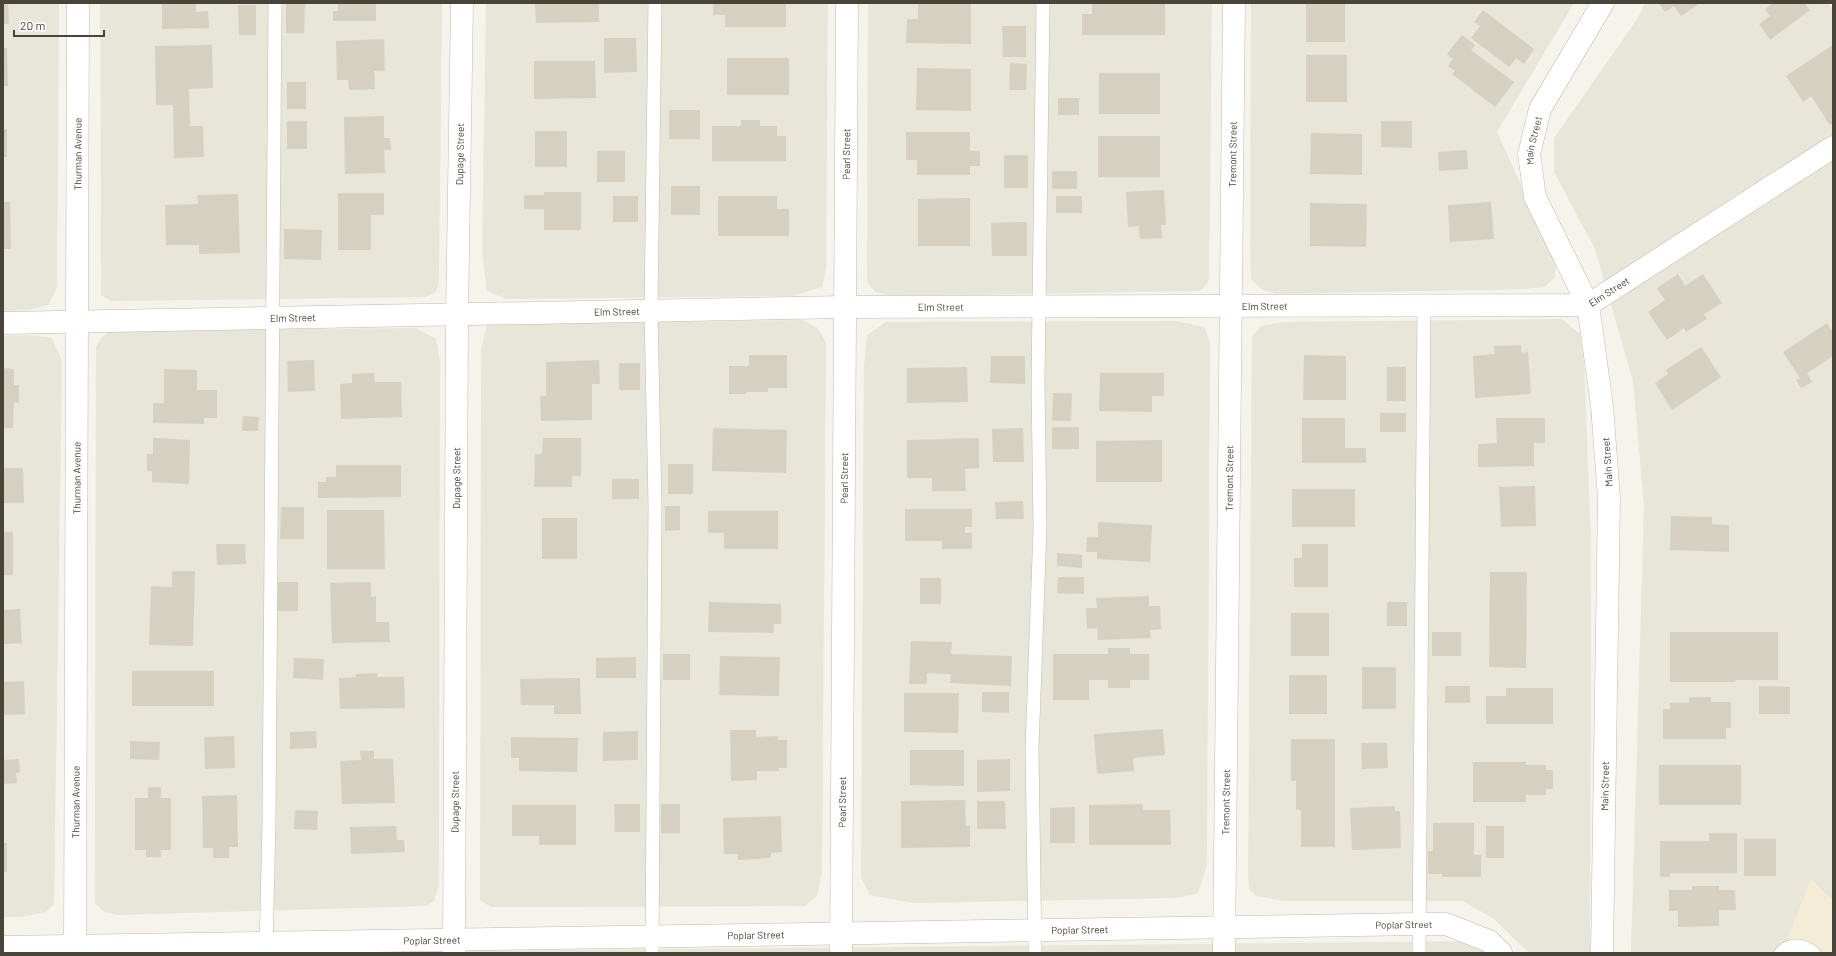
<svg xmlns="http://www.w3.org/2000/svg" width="1836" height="956" viewBox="0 0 1836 956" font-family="Barlow,sans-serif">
<rect width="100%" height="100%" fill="#f5f3eb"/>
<path fill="#e8e5d9" d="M3,3H59L57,288L48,305L29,310L3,311Z
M100,3H442L439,281L436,292L425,297L111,301L101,295Z
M486,3H828L826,268L822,287L792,296L506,299L487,291L482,253Z
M868,3H1212L1209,280L1203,289L1198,291L893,296L875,292L867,282Z
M1251,3H1574L1497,132L1552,253L1556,269L1554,278L1544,287L1527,289L1275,294L1261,289L1251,279L1250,250Z
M1645,3H1828L1833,9V901L1811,880L1784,953H1631L1644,505L1633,381L1595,249L1554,172V138L1638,18Z
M1562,319L1580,334L1584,363L1591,541L1590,953H1529L1494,919L1463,901H1284L1256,896L1249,889L1248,873L1252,337L1261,326L1282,322Z
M802,320L818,328L826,343L822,873L817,896L805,906L491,907L480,900L481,350L487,324Z
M1176,321L1204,327L1210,341L1207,864L1198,893L1176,898L914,903L870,895L861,877L864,366L867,335L886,322Z
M416,328L436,339L440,361L439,885L434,901L426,906L118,915L103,911L95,903L96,347L101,338L110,331Z
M28,335L52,338L62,361L54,904L46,912L21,917H3V336Z
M1489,941L1503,953H296Z"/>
<path fill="#f5ecd8" d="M1811,879L1833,901V953H1782Z"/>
<path fill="#d6d0c1" d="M3,3H8L9,24H3Z
M162,3H196V12L208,11L209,28L162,29Z
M286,3H305L304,33H286Z
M338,3H376V21H333V11H338Z
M535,3H599V22L536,23Z
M713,3H786V27H725V15H713Z
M1306,3H1345V42H1306Z
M1659,3H1700L1681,16L1674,6L1665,12Z
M1773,3H1805L1810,10L1770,40L1759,24L1770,16L1765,9Z
M918,4H971V44L906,43L907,19H918Z
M1092,4H1165V35H1082V14H1092Z
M238,5H256V35H239Z
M1483,10L1534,49L1524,64L1516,58L1509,67L1471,38L1480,26L1474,22Z
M1002,26H1026V57H1003Z
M1462,35L1475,45L1471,50L1514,82L1495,107L1452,74L1455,71L1448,66L1453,59L1447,54Z
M604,38H636L637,72L604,73Z
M384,39L385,71H374L375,89L349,90L348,80H337L336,41Z
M212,45L213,88L189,89L190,126H203L204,157L174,158L173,105H156L155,46Z
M1833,45V123L1830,125L1811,96L1803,102L1786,76Z
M3,48H7L8,86H3Z
M1306,55H1347V102H1306Z
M727,58H789V95H727Z
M534,61H595L596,98L534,99Z
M1010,63L1027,64L1026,90H1009Z
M917,68L971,69V111L916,110Z
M1099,73H1160V114H1099Z
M287,82H306V109H287Z
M1058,98H1079V115H1058Z
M669,110H700V139H669Z
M384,116V138H390L391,150H384L385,173L345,174L344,117Z
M741,120H760V126H777V136H786V161H712V126H741Z
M287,121H307V149H287Z
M1381,121H1412V148L1381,147Z
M3,129H7V157H3Z
M535,131H567V167H535Z
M906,132H970V151H980V166H970V175H917V160H906Z
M1311,133L1362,134V175L1310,174Z
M1098,136H1160V177H1098Z
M1467,150L1468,169L1439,171L1438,152Z
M597,151H625V182H597Z
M1004,155H1028V188H1004Z
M1052,171H1077V189H1052Z
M671,186H700V215H671Z
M1164,190L1166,225H1161L1162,238L1140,239L1139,226L1128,227L1126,192Z
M544,192H581V230H544V209H524V195H544Z
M338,193H384V215H371V250H338Z
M238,194L240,253L199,254V245H166L165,205L198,204L197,195Z
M613,196H638V222H613Z
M718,196H777V209H789V236H718Z
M1056,196H1082V213H1056Z
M970,198V246H918V199Z
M3,202H10L11,249H3Z
M1491,202L1494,239L1450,242L1448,205Z
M1310,203L1367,204L1366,247L1310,246Z
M1027,222V256H992L991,223Z
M284,229L322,230L321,260L284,259Z
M1678,274L1685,286L1703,274L1722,303L1704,314L1707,319L1686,332L1684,328L1667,340L1648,312L1665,300L1657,288Z
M1827,323L1833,332V356L1807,373L1812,382L1801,388L1796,380L1800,378L1783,352Z
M1521,345V353L1528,352L1531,394L1475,398L1473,356L1495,354L1494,346Z
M1701,347L1721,377L1672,410L1655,383L1668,374L1666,370Z
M749,355H787V388H768V392H746V394H729V366H749Z
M1304,355L1346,356V400H1303Z
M991,356H1025V384L990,383Z
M314,360L315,391L288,392L287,361Z
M599,360L600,384H592V420L541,421L540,396H546V362Z
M619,363H640V390H619Z
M967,367L968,402L907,403V368Z
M1387,367H1406V401H1387Z
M3,368L14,369V385H19V403L14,402L13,428H3Z
M164,369L197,370V390H217V418H204V424L153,423V403H164Z
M374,373L375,382H401L402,417L341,419L340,384L352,383V374Z
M1100,373H1164V396H1152V412L1099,411Z
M1053,393H1072L1071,421H1052Z
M1380,413H1406V432H1380Z
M243,416L259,417L258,431H242Z
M1302,418H1345V448H1366V463H1302Z
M1496,418H1545V443H1534V466L1478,467V444L1497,443Z
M1052,427H1079V449H1052Z
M713,428L787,430L786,473L712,471Z
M1023,428L1024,462H993L992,429Z
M153,438L190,440L189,484L152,482V471H147V454H153Z
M543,438H581V476H572V487H534L535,454H542Z
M979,438V468L965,469L966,491H932V478H907V440Z
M1162,440V482H1096V441Z
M668,464H693V494H668Z
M336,465H401V497L318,498V482H326V477H336Z
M3,468H23L24,503H3Z
M612,479H639V499H612Z
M1535,486L1536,526L1501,527L1499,487Z
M1292,489H1355V527H1292Z
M1023,501L1024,519H996L995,502Z
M665,506H680V530L665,531Z
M281,507H304V539H280Z
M905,509H972V527H965V533H972V549H942V541H905Z
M327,510H384L385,569H327Z
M708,511H778V549H724V533H708Z
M1671,516L1712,517V524L1729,525V552L1670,550Z
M542,518H577V559H542Z
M1098,522L1152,525L1150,562L1097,559V552H1086L1087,537H1098Z
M3,532H13V575H3Z
M216,544H245L246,564L217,565Z
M1302,544H1328V587H1294V558H1302Z
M1057,553L1082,555V568L1057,566Z
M172,571H195L193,646L149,645L151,586L172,587Z
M1490,572H1527L1526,668L1489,667Z
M1058,577H1084V594L1057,593Z
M920,578H941V604H920Z
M278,582H298V611H278Z
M371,582V597L376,596V622H389L390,642L332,643L330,583Z
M1149,596V606H1160L1161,629L1150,630L1151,638L1098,640L1097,628L1087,629L1086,608H1097L1096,598Z
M709,602L781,604V624H774L773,633L708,632Z
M1387,602H1407V626H1387Z
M20,609L22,643L3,644V610Z
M1291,613H1329V656H1291Z
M1432,632H1461V656H1432Z
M1670,632H1778V680H1735L1736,682H1670Z
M911,641L952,642L951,654L1012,656L1011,686L950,683L951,674L927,673V684H909Z
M1108,648H1130V654H1149V680H1130V688H1108V680H1089V700H1053V654H1108Z
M663,654H690V680H663Z
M720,656L780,657L779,696L719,695Z
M636,657V678H596V658Z
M294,658L324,659L323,680L293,678Z
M1362,667H1396V709H1362Z
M132,671H214V706H132Z
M377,673V677H404L405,708L340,709L339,678L356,677V674Z
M1289,675H1327V714H1289Z
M580,678L581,714H554V705H521L520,679Z
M24,681L25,714L3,715V682Z
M1445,686H1470V703H1445Z
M1759,686L1790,687V714H1759Z
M1506,688H1553V724H1486V696H1506Z
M982,692H1009V713L982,712Z
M904,693H959L958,733L904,732Z
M1689,697H1711V702H1731V728H1726V739H1663V709H1670V703H1689Z
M1163,729L1165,755L1133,758L1134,771L1097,774L1094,734Z
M730,730H756V737L778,736V740H787V768H779V771H757V780L731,781Z
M316,731L317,748L290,749V732Z
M638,731V760L603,761V732Z
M234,736L235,768L205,769L204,737Z
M511,737L578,738L577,772L519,771V758H511Z
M1291,739H1335V847H1301V810H1296V781H1291Z
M130,741L160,742L159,760L130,759Z
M1361,743H1387L1388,768L1362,769Z
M910,750H964V786L910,785Z
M360,751H374V759H393L395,803L342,804L340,761L361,760Z
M19,759L20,773H16L17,783L3,784V760Z
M1010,759V791L977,792V760Z
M1473,762H1526V765H1546V770H1553V789H1546V795H1526V802H1473Z
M1659,765H1741V805H1659Z
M148,787H161V798H171V850H161V857H146V850H135V798H148Z
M237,795L238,847H229V858H213V848H203L202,796Z
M965,800L966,826H970V847L901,848V801Z
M977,801H1005L1006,829H977Z
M614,804H640V832H615Z
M661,804H680V833H661Z
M1143,804V810H1170L1171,845H1089V805Z
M512,805H576V845H539V836H512Z
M1395,806V811H1400L1401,848L1352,850L1350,808Z
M1075,807V843H1050V808Z
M295,810L318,811L317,830L294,829Z
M781,816L782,852L771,853V858L738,860V854H724L723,818Z
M1433,823H1474V855H1481V877H1442V874H1428V851H1433Z
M396,826L397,840H404L405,852L351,854L350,827Z
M1486,826H1504V858H1486Z
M1709,833H1737V873H1670V877H1660V841H1709Z
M1744,839H1776V876H1744Z
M3,843H7V872H3Z
M1692,886H1719V890H1735L1736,910H1719V926L1678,927V911H1669V890H1692Z"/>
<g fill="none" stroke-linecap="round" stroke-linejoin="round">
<defs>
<path id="service" d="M266,949L269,823L275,3
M652,953L655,505L651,312L655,3
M1035,953L1032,749L1040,528L1038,382L1043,3
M1419,953L1424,305
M1781,953C1792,942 1804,945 1814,953"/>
<g id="minor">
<path id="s1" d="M3,323L845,307L1588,305L1833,147"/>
<path id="s2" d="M75,953L78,3"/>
<path id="s3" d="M454,953L457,316L462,3"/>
<path id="s4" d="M841,953L847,3"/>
<path id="s5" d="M1224,953L1234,3"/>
<path id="s6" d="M1602,953L1609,498L1602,406L1588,305L1535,197L1529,154L1540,109L1603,3"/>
</g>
<g id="tertiary">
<path id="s7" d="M3,947L1419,924H1446L1489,941L1501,953"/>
</g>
</defs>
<use href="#service" stroke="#c0bbae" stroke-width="14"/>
<use href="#minor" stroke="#c0bbae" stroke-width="23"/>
<use href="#tertiary" stroke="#c0bbae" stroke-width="23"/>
<use href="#service" stroke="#fff" stroke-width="13"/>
<use href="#minor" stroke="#fff" stroke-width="22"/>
<use href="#tertiary" stroke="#fff" stroke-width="22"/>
</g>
<g text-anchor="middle" stroke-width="3" stroke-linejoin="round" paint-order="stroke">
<g font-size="10" fill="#494439" stroke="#fff">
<text dy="4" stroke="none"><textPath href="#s6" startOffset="827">Main Street</textPath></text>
<text dy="4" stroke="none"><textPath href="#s2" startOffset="799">Thurman Avenue</textPath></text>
<text dy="4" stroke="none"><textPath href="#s3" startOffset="799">Dupage Street</textPath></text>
<text dy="4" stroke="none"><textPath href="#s4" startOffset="799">Pearl Street</textPath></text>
<text dy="4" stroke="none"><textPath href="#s5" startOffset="799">Tremont Street</textPath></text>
<text dy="4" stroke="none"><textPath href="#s1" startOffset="1610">Elm Street</textPath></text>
<text dy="4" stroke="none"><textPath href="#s1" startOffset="1262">Elm Street</textPath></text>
<text dy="4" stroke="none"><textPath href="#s1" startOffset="938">Elm Street</textPath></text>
<text dy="4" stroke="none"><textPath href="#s1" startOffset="614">Elm Street</textPath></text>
<text dy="4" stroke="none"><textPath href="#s1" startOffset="290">Elm Street</textPath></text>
<text transform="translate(1607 462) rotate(-94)" y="4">Main Street</text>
<text dy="4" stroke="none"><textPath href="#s2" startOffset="475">Thurman Avenue</textPath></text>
<text dy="4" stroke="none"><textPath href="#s3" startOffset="475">Dupage Street</textPath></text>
<text dy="4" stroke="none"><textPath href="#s4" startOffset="475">Pearl Street</textPath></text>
<text dy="4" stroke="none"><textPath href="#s5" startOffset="475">Tremont Street</textPath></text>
<text dy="4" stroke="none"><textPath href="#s6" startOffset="167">Main Street</textPath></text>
<text dy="4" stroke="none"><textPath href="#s2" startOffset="151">Thurman Avenue</textPath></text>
<text dy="4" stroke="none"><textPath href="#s3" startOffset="151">Dupage Street</textPath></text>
<text dy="4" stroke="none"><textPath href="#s4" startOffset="151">Pearl Street</textPath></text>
<text dy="4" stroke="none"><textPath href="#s5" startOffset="151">Tremont Street</textPath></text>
<text dy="4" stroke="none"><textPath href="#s7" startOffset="1401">Poplar Street</textPath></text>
<text dy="4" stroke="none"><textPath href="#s7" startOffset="1077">Poplar Street</textPath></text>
<text dy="4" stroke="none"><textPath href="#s7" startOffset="753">Poplar Street</textPath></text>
<text dy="4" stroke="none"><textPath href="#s7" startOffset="429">Poplar Street</textPath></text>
</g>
</g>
<rect width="1836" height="956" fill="none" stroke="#494439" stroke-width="8"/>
<path d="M14 30v6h90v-6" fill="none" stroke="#494439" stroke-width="2"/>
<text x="20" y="30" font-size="12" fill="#494439" stroke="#ffffff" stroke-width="3" paint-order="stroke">20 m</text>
</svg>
